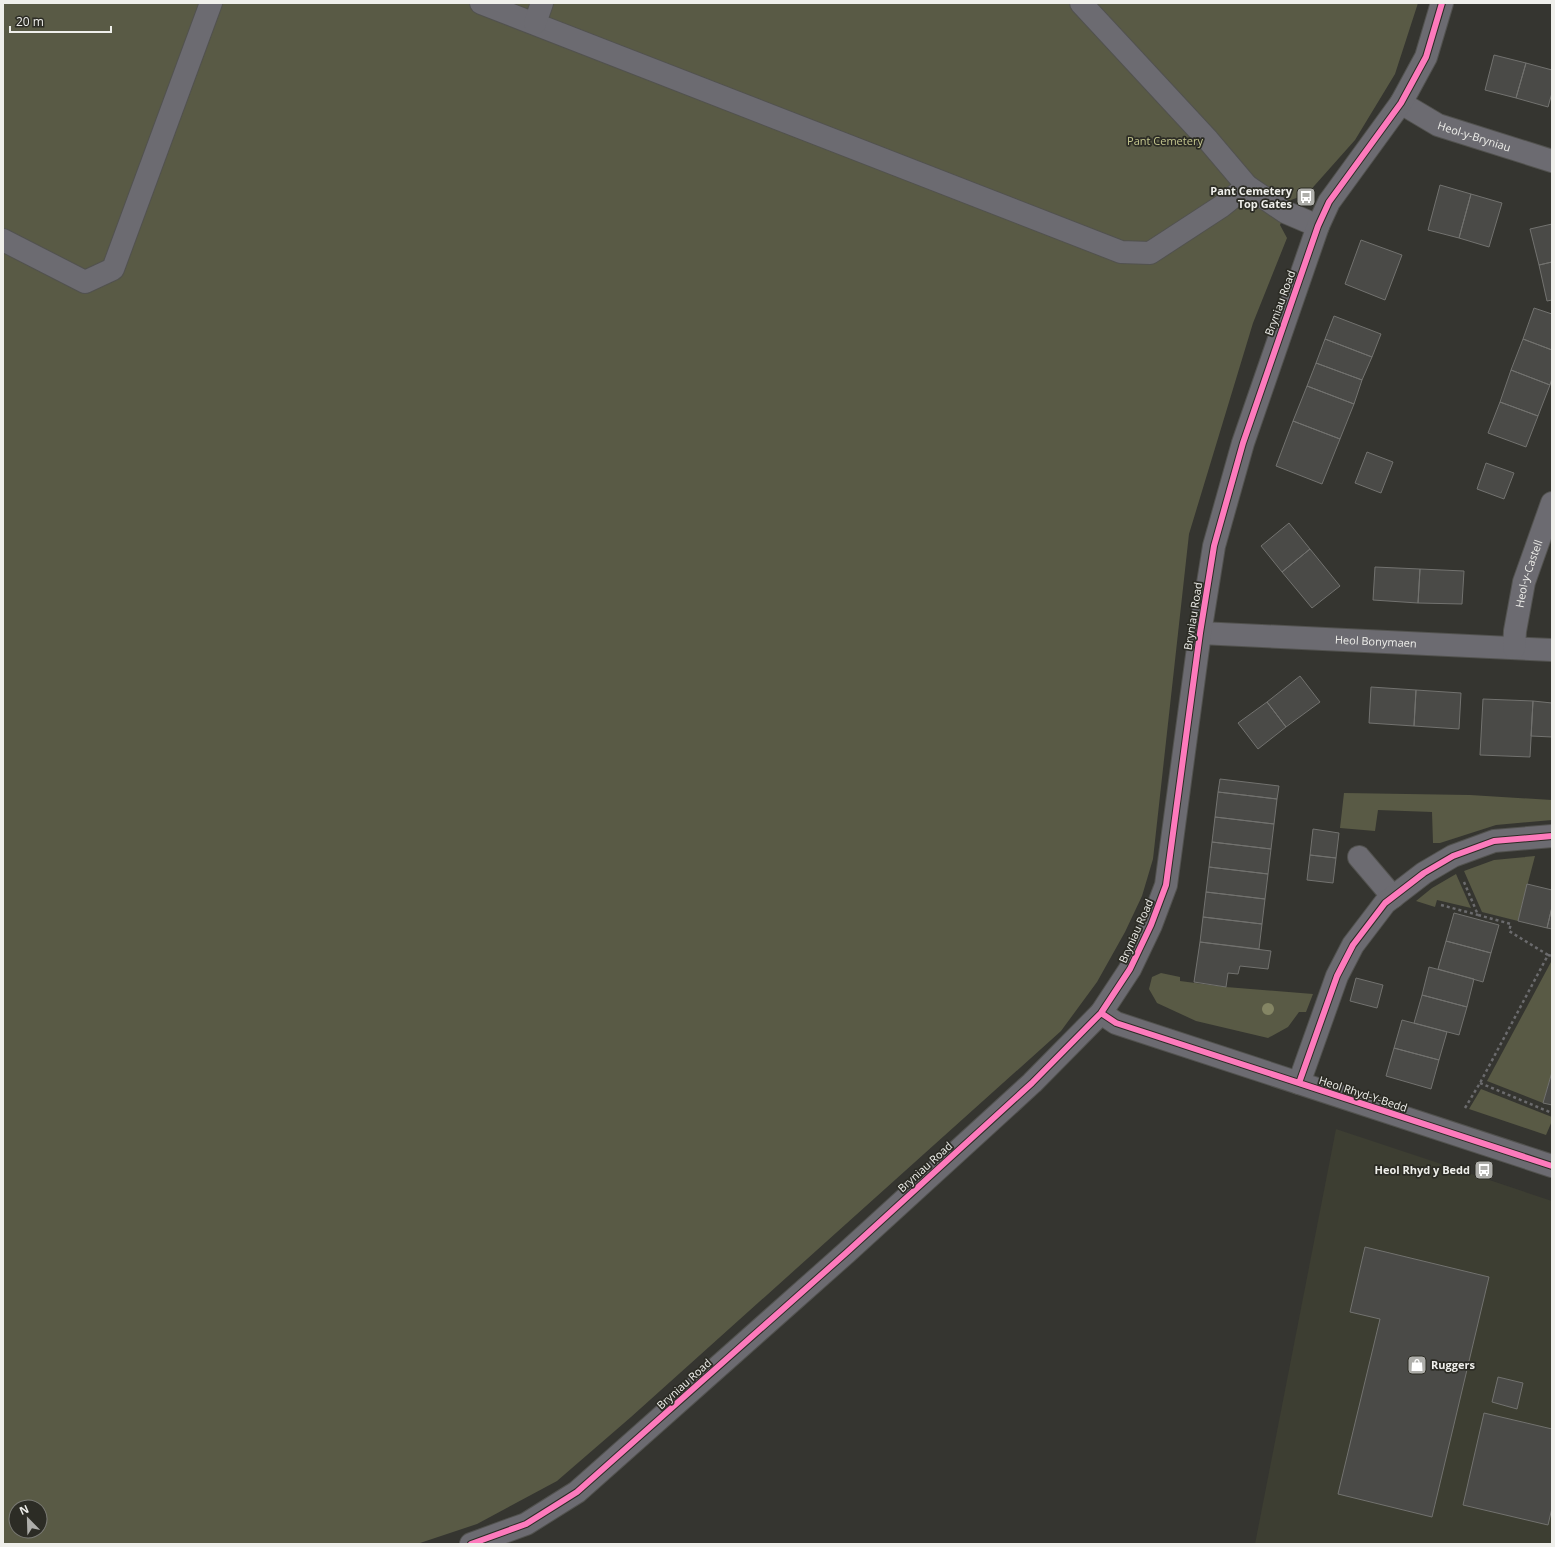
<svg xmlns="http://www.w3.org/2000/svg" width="1555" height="1547" viewBox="0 0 1555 1547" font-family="'Open Sans',sans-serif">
<rect width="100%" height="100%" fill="#353530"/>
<path fill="#3d3e32" d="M1336,1129L1552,1201V1544H1255Z"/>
<path fill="#595a45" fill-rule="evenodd" d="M3,3H1418L1395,74L1355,140L1307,194L1291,200L1280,225L1287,238L1253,323L1189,534L1153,859L1142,896L1125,932L1097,982L1061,1031L631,1417L557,1481L477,1524L417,1544H3ZM16,1507H40V1531H16Z
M1344,793L1470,795L1552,800V820L1496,825L1440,843H1433L1432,812L1378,810L1375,831L1340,828Z
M1535,856L1518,921L1482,912L1464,871L1494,860Z
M1456,874L1471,908L1437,900L1435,907L1416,901L1432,888Z
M1551,962L1552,1072L1543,1103L1487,1081Z
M1161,973L1180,977V981L1226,987L1313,994L1306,1012H1299L1288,1027L1268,1038L1196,1021L1157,1003L1149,989L1152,977Z
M1481,1089L1552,1117V1121L1546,1135L1469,1109Z"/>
<path fill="#4a4a47" stroke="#72726f" d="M1494,55L1526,63L1516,98L1485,90Z
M1526,63L1552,70V93L1548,107L1516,98Z
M1440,185L1471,194L1459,238L1428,230Z
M1471,194L1502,203L1489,247L1459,238Z
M1552,224V262L1539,265L1530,229Z
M1361,240L1402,255L1385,300L1345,284Z
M1552,262V300L1547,301L1539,265Z
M1534,308L1552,314V350L1523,339Z
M1334,316L1381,334L1372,357L1325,339Z
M1325,339L1372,357L1362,380L1316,363Z
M1523,339L1552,350V378L1550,385L1511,370Z
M1316,363L1362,380L1354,404L1307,386Z
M1511,370L1550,385L1538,416L1500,402Z
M1307,386L1354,404L1340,439L1293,421Z
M1500,402L1538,416L1526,447L1488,433Z
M1293,421L1340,439L1322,484L1276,466Z
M1367,452L1393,462L1381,493L1355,483Z
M1486,463L1514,473L1504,499L1477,489Z
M1289,523L1310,549L1282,572L1261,546Z
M1310,549L1340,586L1312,608L1282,572Z
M1375,567L1420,569L1418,603L1373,600Z
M1420,569L1464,571L1462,604L1418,603Z
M1300,676L1320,702L1286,727L1267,702Z
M1371,687L1416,690L1414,726L1369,723Z
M1416,690L1461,693L1459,729L1414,726Z
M1483,699L1533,701L1530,757L1480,755Z
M1533,701L1552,703V737L1531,736Z
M1267,702L1286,727L1258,749L1238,723Z
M1220,779L1279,786L1277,799L1218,792Z
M1218,792L1277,799L1274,824L1215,817Z
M1215,817L1274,824L1271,849L1212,842Z
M1313,829L1339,833L1336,858L1310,855Z
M1212,842L1271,849L1268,874L1209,867Z
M1310,855L1336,858L1333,883L1307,880Z
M1209,867L1268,874L1265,899L1206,892Z
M1527,884L1552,890V907L1547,928L1518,921Z
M1206,892L1265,899L1262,924L1203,917Z
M1552,907V929L1547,928Z
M1454,913L1499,925L1491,953L1446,941Z
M1203,917L1262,924L1259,949L1200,942Z
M1446,941L1491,953L1483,982L1438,969Z
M1200,942L1271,951L1268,969L1240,966L1238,974L1228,973L1226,987L1194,982Z
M1429,967L1474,979L1467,1007L1422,995Z
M1356,978L1383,985L1377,1008L1350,1001Z
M1422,995L1467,1007L1459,1035L1414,1023Z
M1402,1020L1447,1032L1439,1060L1394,1048Z
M1394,1048L1439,1060L1431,1089L1386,1076Z
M1552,1072V1105L1543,1103Z
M1365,1247L1489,1277L1432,1517L1338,1494L1380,1319L1350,1312Z
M1498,1377L1523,1383L1517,1409L1492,1402Z
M1484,1413L1552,1429V1508L1548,1525L1463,1505Z"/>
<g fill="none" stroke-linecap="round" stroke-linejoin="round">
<defs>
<g id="minor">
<path d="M481,3L1121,252L1150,253L1222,206L1247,186"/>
<path d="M1081,3L1208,140L1247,186L1285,212L1318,226"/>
<path d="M535,23L542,3"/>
<path id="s1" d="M1401,103L1438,125L1552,161"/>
<path d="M3,240L85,282L113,269L211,3"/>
<path id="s2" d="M1200,633L1552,650"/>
<path id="s3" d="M1514,648L1515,631L1524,582L1552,503"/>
<path d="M1359,857L1393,897"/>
<path d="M1101,1013L1116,1023L1552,1166"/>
<path d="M1299,1083L1337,976L1353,945L1385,903L1424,873L1453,856L1494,841L1552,836"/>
<path d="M471,1544L526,1524L577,1492L846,1253L1032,1083L1101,1013L1130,969L1151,925L1166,885L1200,633L1214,546L1243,443L1318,226L1329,202L1401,103L1426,57L1442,3"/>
</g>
</defs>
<use href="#minor" stroke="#52524f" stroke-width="24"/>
<path stroke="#6b6b6d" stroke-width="2.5" stroke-dasharray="3 3" stroke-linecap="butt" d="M1464,882L1478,915L1511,924L1509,931L1548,955
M1441,905L1478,915
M1480,1083L1552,1113
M1465,1108L1480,1083L1548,955L1552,956"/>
<use href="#minor" stroke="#6c6b71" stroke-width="22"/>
<defs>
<path id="cycleway" d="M1101,1013L1116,1023L1552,1166
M1299,1083L1337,976L1353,945L1385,903L1424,873L1453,856L1494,841L1552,836
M471,1544L526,1524L577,1492L846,1253L1032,1083L1101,1013L1130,969L1151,925L1166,885L1200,633L1214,546L1243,443L1318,226L1329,202L1401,103L1426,57L1442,3"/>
</defs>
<use href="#cycleway" stroke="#2c2c25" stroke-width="8"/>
<use href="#cycleway" stroke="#fd7abc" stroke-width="6"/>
</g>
<circle fill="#848564" cx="1268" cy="1009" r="6"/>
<defs>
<symbol id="bus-square" viewBox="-11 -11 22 22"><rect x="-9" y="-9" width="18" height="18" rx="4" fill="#aeaeaa" stroke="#2c2c25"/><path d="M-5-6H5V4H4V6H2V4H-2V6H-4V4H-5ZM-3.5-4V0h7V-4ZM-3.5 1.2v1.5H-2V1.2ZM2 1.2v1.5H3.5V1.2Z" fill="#fff"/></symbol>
<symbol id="shop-square" viewBox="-11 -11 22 22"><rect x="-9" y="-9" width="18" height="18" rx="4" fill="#aeaeaa" stroke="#2c2c25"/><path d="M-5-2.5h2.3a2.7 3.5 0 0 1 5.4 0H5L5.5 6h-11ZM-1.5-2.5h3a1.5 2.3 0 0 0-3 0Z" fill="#fff"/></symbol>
</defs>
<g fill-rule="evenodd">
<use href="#bus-square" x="1295" y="186" width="22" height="22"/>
<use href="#bus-square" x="1473" y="1159" width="22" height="22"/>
<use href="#shop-square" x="1406" y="1354" width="22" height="22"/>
</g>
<g text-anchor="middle" stroke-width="3.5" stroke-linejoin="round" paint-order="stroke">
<g font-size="11" fill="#efefeb" stroke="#2c2c25">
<text dy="4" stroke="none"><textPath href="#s1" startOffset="81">Heol-y-Bryniau</textPath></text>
<text transform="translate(1280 303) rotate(-70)" y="4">Bryniau Road</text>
<text dy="4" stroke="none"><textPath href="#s3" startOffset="76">Heol-y-Castell</textPath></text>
<text transform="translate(1193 616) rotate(-81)" y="4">Bryniau Road</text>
<text dy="4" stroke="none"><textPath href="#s2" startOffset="176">Heol Bonymaen</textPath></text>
<text transform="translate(1136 931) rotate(-66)" y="4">Bryniau Road</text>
<text transform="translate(1363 1094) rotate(18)" y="4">Heol Rhyd-Y-Bedd</text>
<text transform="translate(925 1167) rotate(-42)" y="4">Bryniau Road</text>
<text transform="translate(684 1384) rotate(-42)" y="4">Bryniau Road</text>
</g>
<g font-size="11" fill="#c5c78f" stroke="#2c2c25">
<text x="1165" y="145">Pant Cemetery</text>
</g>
<g font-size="11" font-weight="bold" fill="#efefeb" stroke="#2c2c25" text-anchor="end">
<text x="1292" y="195">Pant Cemetery<tspan x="1292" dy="13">Top Gates</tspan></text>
<text x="1470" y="1174">Heol Rhyd y Bedd</text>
<text x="1431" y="1369" text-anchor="start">Ruggers</text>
</g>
</g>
<rect width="1555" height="1547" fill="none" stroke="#efefeb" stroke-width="8"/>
<g transform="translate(28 1519) rotate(337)"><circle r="19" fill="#2c2c25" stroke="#7a7a74"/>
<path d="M0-3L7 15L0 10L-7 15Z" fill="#aeaeaa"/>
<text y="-6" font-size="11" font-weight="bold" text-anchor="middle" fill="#efefeb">N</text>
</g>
<path d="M10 26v6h101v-6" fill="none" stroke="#efefeb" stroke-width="2"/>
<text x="16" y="26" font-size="12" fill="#efefeb" stroke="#2c2c25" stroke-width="3" paint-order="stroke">20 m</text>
</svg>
